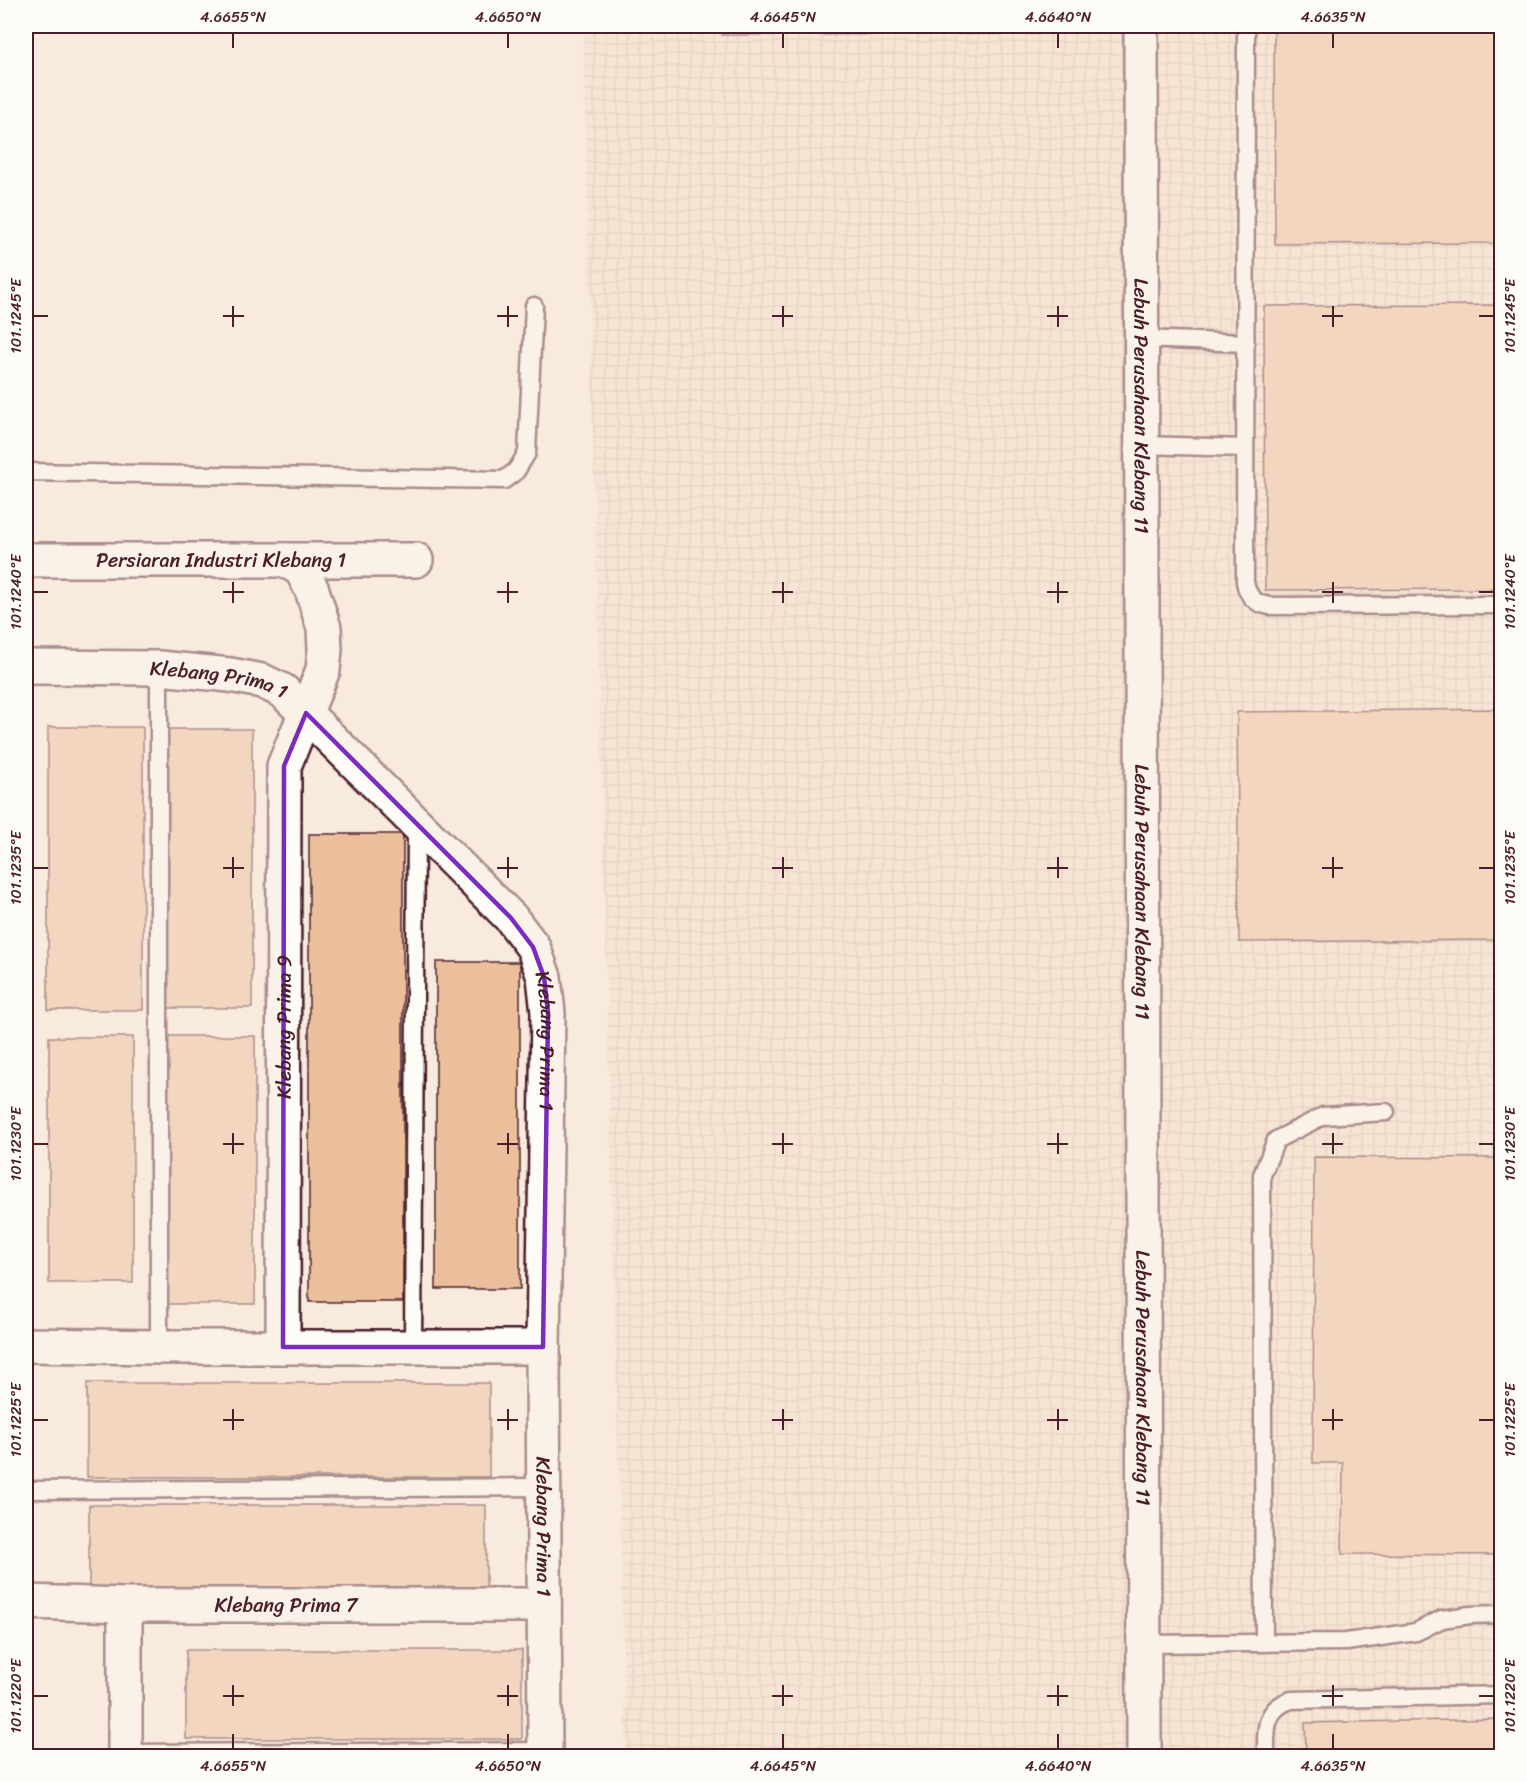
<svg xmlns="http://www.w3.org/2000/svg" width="1527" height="1782" viewBox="0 0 1527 1782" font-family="Sriracha,sans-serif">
<defs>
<pattern id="industrial-grid" width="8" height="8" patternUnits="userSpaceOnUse" patternTransform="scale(1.5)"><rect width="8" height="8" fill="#f4ddc9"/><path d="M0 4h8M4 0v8" fill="none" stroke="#d3bdad"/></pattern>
</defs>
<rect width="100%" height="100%" fill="#f8eadc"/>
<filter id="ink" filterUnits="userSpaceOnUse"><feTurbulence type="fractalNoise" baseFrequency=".0167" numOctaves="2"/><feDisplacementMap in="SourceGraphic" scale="12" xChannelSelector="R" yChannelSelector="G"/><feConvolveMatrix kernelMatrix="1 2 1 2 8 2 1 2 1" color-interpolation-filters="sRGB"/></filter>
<g filter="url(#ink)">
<path fill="url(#industrial-grid)" d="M583,26H1501V1756H626Z"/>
<path fill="#ecbf9c" stroke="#4a1f2b" stroke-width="1.5" d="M722,26H1040V34L722,35Z
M1274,26H1502V243L1275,244Z
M1502,305V589L1265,590L1264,306Z
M1502,709V940L1239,942L1237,712Z
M48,727H143V1010H48Z
M166,729H252V1008H166Z
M309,834H403V1302H309Z
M436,962H520V1289H436Z
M165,1036H255V1304H165Z
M49,1037H133V1283H49Z
M1314,1157L1502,1158V1555L1342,1554L1343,1463H1313Z
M87,1383H489V1477H87Z
M89,1505H486V1594H89Z
M186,1650H522V1739H186Z
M1502,1719V1756H1306L1305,1723Z"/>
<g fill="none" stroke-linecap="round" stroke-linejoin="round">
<defs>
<path id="lane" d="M1246,26L1245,582C1248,597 1255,604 1270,606L1502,605
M1142,339L1246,343
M1142,445L1245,448
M26,472L504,480L516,471L527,453L534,306
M159,668V1347
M413,1347L416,826
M26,1490L544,1487
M1264,1643L1262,1175L1276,1140L1323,1116L1386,1112
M1143,1644L1346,1642L1416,1632L1442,1619L1470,1615L1502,1614
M125,1753L545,1751
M1266,1756C1266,1732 1263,1709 1291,1700L1502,1695"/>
<g id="street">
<path id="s1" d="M1141,26L1144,1756"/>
<path id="s2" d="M26,560H416"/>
<path id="s3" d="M26,667L159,668L230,675L262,681L283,691L511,918L533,947L544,977L548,1013L543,1347L545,1756"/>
<path d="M26,1345L159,1347H543"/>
<path id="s4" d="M283,1347L284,766L323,670L325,650L324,628L312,590L301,569L284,560"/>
<path id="s5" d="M26,1602L125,1605H544"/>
<path d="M125,1605V1756"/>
</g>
</defs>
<use href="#lane" stroke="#4a1f2b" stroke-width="21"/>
<use href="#street" stroke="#4a1f2b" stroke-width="38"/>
<use href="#lane" stroke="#fdfcf7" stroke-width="16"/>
<use href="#street" stroke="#fdfcf7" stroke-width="33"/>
</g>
</g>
<path d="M0 0H1527V1782H0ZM306,713L511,918L533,947L544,977L548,1013L543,1347H283L284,766Z" fill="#f8eadc" fill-opacity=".55" fill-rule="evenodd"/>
<path fill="none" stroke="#7b2cbf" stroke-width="4.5" stroke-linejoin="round" d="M306,713L511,918L533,947L544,977L548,1013L543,1347H283L284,766Z"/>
<path fill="none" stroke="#4a1f2b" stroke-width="2" d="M233,33V48M508,33V48M783,33V48M1058,33V48M1333,33V48M233,306V327M508,306V327M783,306V327M1058,306V327M1333,306V327M33,316H48M223,316H244M497,316H518M772,316H793M1047,316H1068M1322,316H1343M1479,316H1494M233,582V603M508,582V603M783,582V603M1058,582V603M1333,582V603M33,592H48M223,592H244M497,592H518M772,592H793M1047,592H1068M1322,592H1343M1479,592H1494M233,857V878M508,857V878M783,857V878M1058,857V878M1333,857V878M33,868H48M223,868H244M497,868H518M772,868H793M1047,868H1068M1322,868H1343M1479,868H1494M233,1133V1154M508,1133V1154M783,1133V1154M1058,1133V1154M1333,1133V1154M33,1144H48M223,1144H244M497,1144H518M772,1144H793M1047,1144H1068M1322,1144H1343M1479,1144H1494M233,1409V1430M508,1409V1430M783,1409V1430M1058,1409V1430M1333,1409V1430M33,1420H48M223,1420H244M497,1420H518M772,1420H793M1047,1420H1068M1322,1420H1343M1479,1420H1494M233,1685V1706M508,1685V1706M783,1685V1706M1058,1685V1706M1333,1685V1706M33,1696H48M223,1696H244M497,1696H518M772,1696H793M1047,1696H1068M1322,1696H1343M1479,1696H1494M233,1734V1749M508,1734V1749M783,1734V1749M1058,1734V1749M1333,1734V1749"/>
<g text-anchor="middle" stroke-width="4.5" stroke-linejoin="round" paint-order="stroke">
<g font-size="20" fill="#4a1f2b" stroke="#fdfcf7">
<text dy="7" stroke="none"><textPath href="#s1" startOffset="380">Lebuh Perusahaan Klebang 11</textPath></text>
<text dy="7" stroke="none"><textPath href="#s2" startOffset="195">Persiaran Industri Klebang 1</textPath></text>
<text dy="7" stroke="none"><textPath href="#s3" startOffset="194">Klebang Prima 1</textPath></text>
<text dy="7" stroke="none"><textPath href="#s1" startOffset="866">Lebuh Perusahaan Klebang 11</textPath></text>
<text dy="7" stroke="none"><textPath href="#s4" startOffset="320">Klebang Prima 9</textPath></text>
<text dy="7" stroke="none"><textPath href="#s3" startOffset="714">Klebang Prima 1</textPath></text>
<text dy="7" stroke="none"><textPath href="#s1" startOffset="1352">Lebuh Perusahaan Klebang 11</textPath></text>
<text dy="7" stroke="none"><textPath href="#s3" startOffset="1200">Klebang Prima 1</textPath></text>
<text dy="7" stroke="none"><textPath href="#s5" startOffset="260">Klebang Prima 7</textPath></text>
</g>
</g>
<rect width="1527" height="1782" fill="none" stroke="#fdfcf7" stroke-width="66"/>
<rect x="33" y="33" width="1461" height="1716" fill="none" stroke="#4a1f2b" stroke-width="2"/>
<g font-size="15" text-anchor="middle" fill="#4a1f2b">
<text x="233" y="22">4.6655°N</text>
<text x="508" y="22">4.6650°N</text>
<text x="783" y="22">4.6645°N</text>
<text x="1058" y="22">4.6640°N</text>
<text x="1333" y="22">4.6635°N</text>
<text transform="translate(1510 316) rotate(-90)" y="5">101.1245°E</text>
<text transform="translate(16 316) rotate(-90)" y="5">101.1245°E</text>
<text transform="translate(1510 592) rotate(-90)" y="5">101.1240°E</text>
<text transform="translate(16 592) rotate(-90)" y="5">101.1240°E</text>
<text transform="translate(1510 868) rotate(-90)" y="5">101.1235°E</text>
<text transform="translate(16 868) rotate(-90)" y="5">101.1235°E</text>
<text transform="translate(1510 1144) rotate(-90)" y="5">101.1230°E</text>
<text transform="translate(16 1144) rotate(-90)" y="5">101.1230°E</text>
<text transform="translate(1510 1420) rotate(-90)" y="5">101.1225°E</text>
<text transform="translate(16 1420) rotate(-90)" y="5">101.1225°E</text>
<text transform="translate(1510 1696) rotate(-90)" y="5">101.1220°E</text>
<text transform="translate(16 1696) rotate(-90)" y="5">101.1220°E</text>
<text x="233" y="1771">4.6655°N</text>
<text x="508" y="1771">4.6650°N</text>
<text x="783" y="1771">4.6645°N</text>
<text x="1058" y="1771">4.6640°N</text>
<text x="1333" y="1771">4.6635°N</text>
</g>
</svg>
